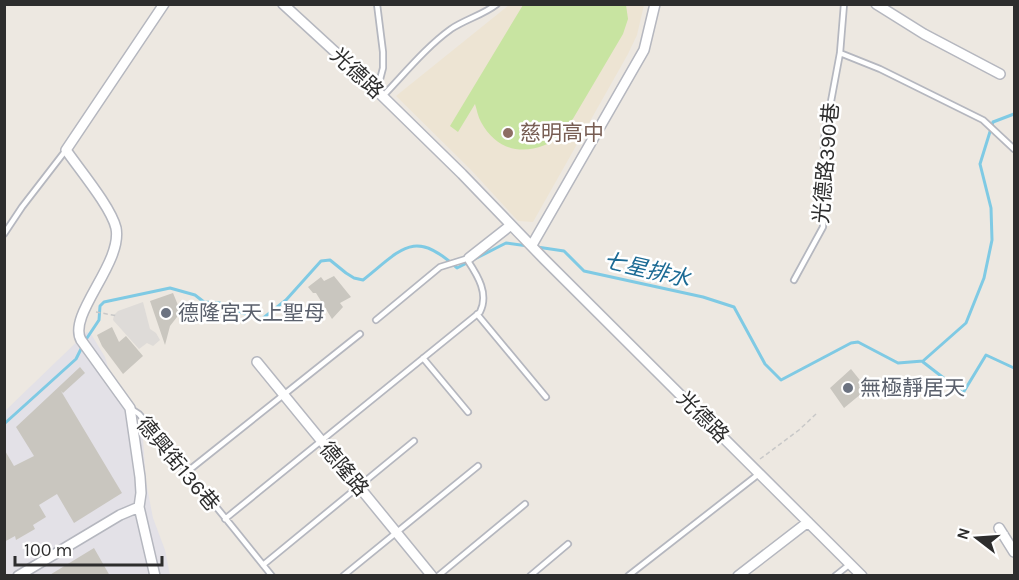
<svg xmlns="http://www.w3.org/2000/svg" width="1019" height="580" viewBox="0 0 1019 580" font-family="Karla,'Noto Sans TC',sans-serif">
<rect width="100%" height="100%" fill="#ede8e1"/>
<path fill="#e3e1e7" d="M87,332L91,334L105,357L113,384L138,422L143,439L146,482L153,518L165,550L170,575L5,576V411Z"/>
<path fill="#ede4d3" d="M509,5H644L637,35L628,54L533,222L518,221L471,170L396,96Z"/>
<path fill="#c8e4a1" d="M523,5H626L628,19L623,34L564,134C535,156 500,157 481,122C478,117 477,110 475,104L458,132L450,126Z"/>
<path fill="#dedbd8" d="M143,302L150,329L156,333L160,340L153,346L147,343L139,349L113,320L114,315L118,311Z"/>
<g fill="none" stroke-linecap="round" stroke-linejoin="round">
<path stroke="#7fcae4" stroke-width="3" d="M537,247L564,251L584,271L703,297L734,307L765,364L781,380L851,343L858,342L898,363L923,361L966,323L984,278L992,240L991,208L980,164L993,122L1014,114
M85,341L99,320L100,306L104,302L170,288L195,295L204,302L220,303L230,309L262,319L286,300L321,261L330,260L346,273L354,278L363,280C402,249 414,228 457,268L506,243L528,246
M923,362L963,393L986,355L1014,368
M4,424L76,359L82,347"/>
</g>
<path fill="#c9c6bf" d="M334,276L351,297L340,303L343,307L332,319L316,293H313L308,287L321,277L324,281Z
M173,293L180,310L177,317L170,326L165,345L150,301Z
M112,327L119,342L126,336L143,356L123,374L102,346L97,335Z
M80,367L85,373L63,393L61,391L122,493L74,523L57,494L39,505L46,517L33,525L35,529L16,540L15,536L4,542V449L14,466L34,456L16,427Z
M851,369L867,389L844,408L830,388Z
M94,548L110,576H48Z"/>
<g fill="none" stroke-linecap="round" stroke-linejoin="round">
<defs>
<path id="service" d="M840,53L880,69L983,120L1014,149
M377,91L383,68V52L377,4
M383,96C405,73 426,47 451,29C466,19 483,15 497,4
M4,234L22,207L66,150
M794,280L823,227L824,139L840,53L844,4
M477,314L546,397
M376,320L440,267L469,258
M423,358L468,412
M130,408L139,414C184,467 228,521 272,576
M188,471L360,334
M225,519L480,312C489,294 478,276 468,261L469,258
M263,565L414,441
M343,576L478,466
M438,576L525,504
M530,576L568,544
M628,576L760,473
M835,576L850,564"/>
<path id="minor" d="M283,4L369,83L462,174L544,259L862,576
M876,4L924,34L1000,74
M532,245L644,50L655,4
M469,258L511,225
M257,362L432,576
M999,528L1014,552
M18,576L120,515L139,507
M155,576L139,507L141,493L140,477L130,408L81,340C67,315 123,263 116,228C111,207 79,169 66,150L164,4
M738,576L808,522"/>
</defs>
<use href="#service" stroke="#b5b7bf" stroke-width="8"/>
<use href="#minor" stroke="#b5b7bf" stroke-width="12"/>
<path stroke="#c8c8c8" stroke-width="1.5" stroke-dasharray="4.5 3" stroke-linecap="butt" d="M96,312L118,316
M760,459L799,430L816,414"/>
<use href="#service" stroke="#fff" stroke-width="4.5"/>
<use href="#minor" stroke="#fff" stroke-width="9"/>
</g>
<circle fill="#8d6e63" stroke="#fff" stroke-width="2" cx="508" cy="133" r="6"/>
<g fill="#6b7280" stroke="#fff" stroke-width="2">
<circle cx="166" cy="313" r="6"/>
<circle cx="848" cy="388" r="6"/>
</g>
<g text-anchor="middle" stroke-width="5" stroke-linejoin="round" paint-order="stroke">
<g font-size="21" fill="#2d2d2d" stroke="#fff">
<text transform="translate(357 73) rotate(43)" y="7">光德路</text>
<text transform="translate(826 163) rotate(-85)" y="7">光德路390巷</text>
<text transform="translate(703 417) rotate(45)" y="7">光德路</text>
<text transform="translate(178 464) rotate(50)" y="7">德興街136巷</text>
<text transform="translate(344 469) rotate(50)" y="7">德隆路</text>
</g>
<g font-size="21" fill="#785e54" stroke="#fff" text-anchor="start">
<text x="520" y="140">慈明高中</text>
</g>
<g font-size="21" fill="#5b616d" stroke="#fff" text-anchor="start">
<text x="178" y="320">德隆宮天上聖母</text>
<text x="860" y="395">無極靜居天</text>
</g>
<g font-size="22" font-style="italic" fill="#1b6a94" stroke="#fff">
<text transform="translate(647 269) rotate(13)" y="8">七星排水</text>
</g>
</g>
<rect width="1019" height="580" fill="none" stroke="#2d2d2d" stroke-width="12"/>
<g transform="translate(977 538) rotate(287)" stroke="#ffffff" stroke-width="4.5" paint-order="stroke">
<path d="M0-4.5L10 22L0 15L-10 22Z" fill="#2d2d2d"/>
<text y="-9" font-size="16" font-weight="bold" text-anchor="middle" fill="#2d2d2d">N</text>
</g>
<path d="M15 556v9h147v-9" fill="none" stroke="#2d2d2d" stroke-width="3"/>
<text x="24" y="556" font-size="18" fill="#2d2d2d" stroke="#ffffff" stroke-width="4.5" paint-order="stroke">100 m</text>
</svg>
